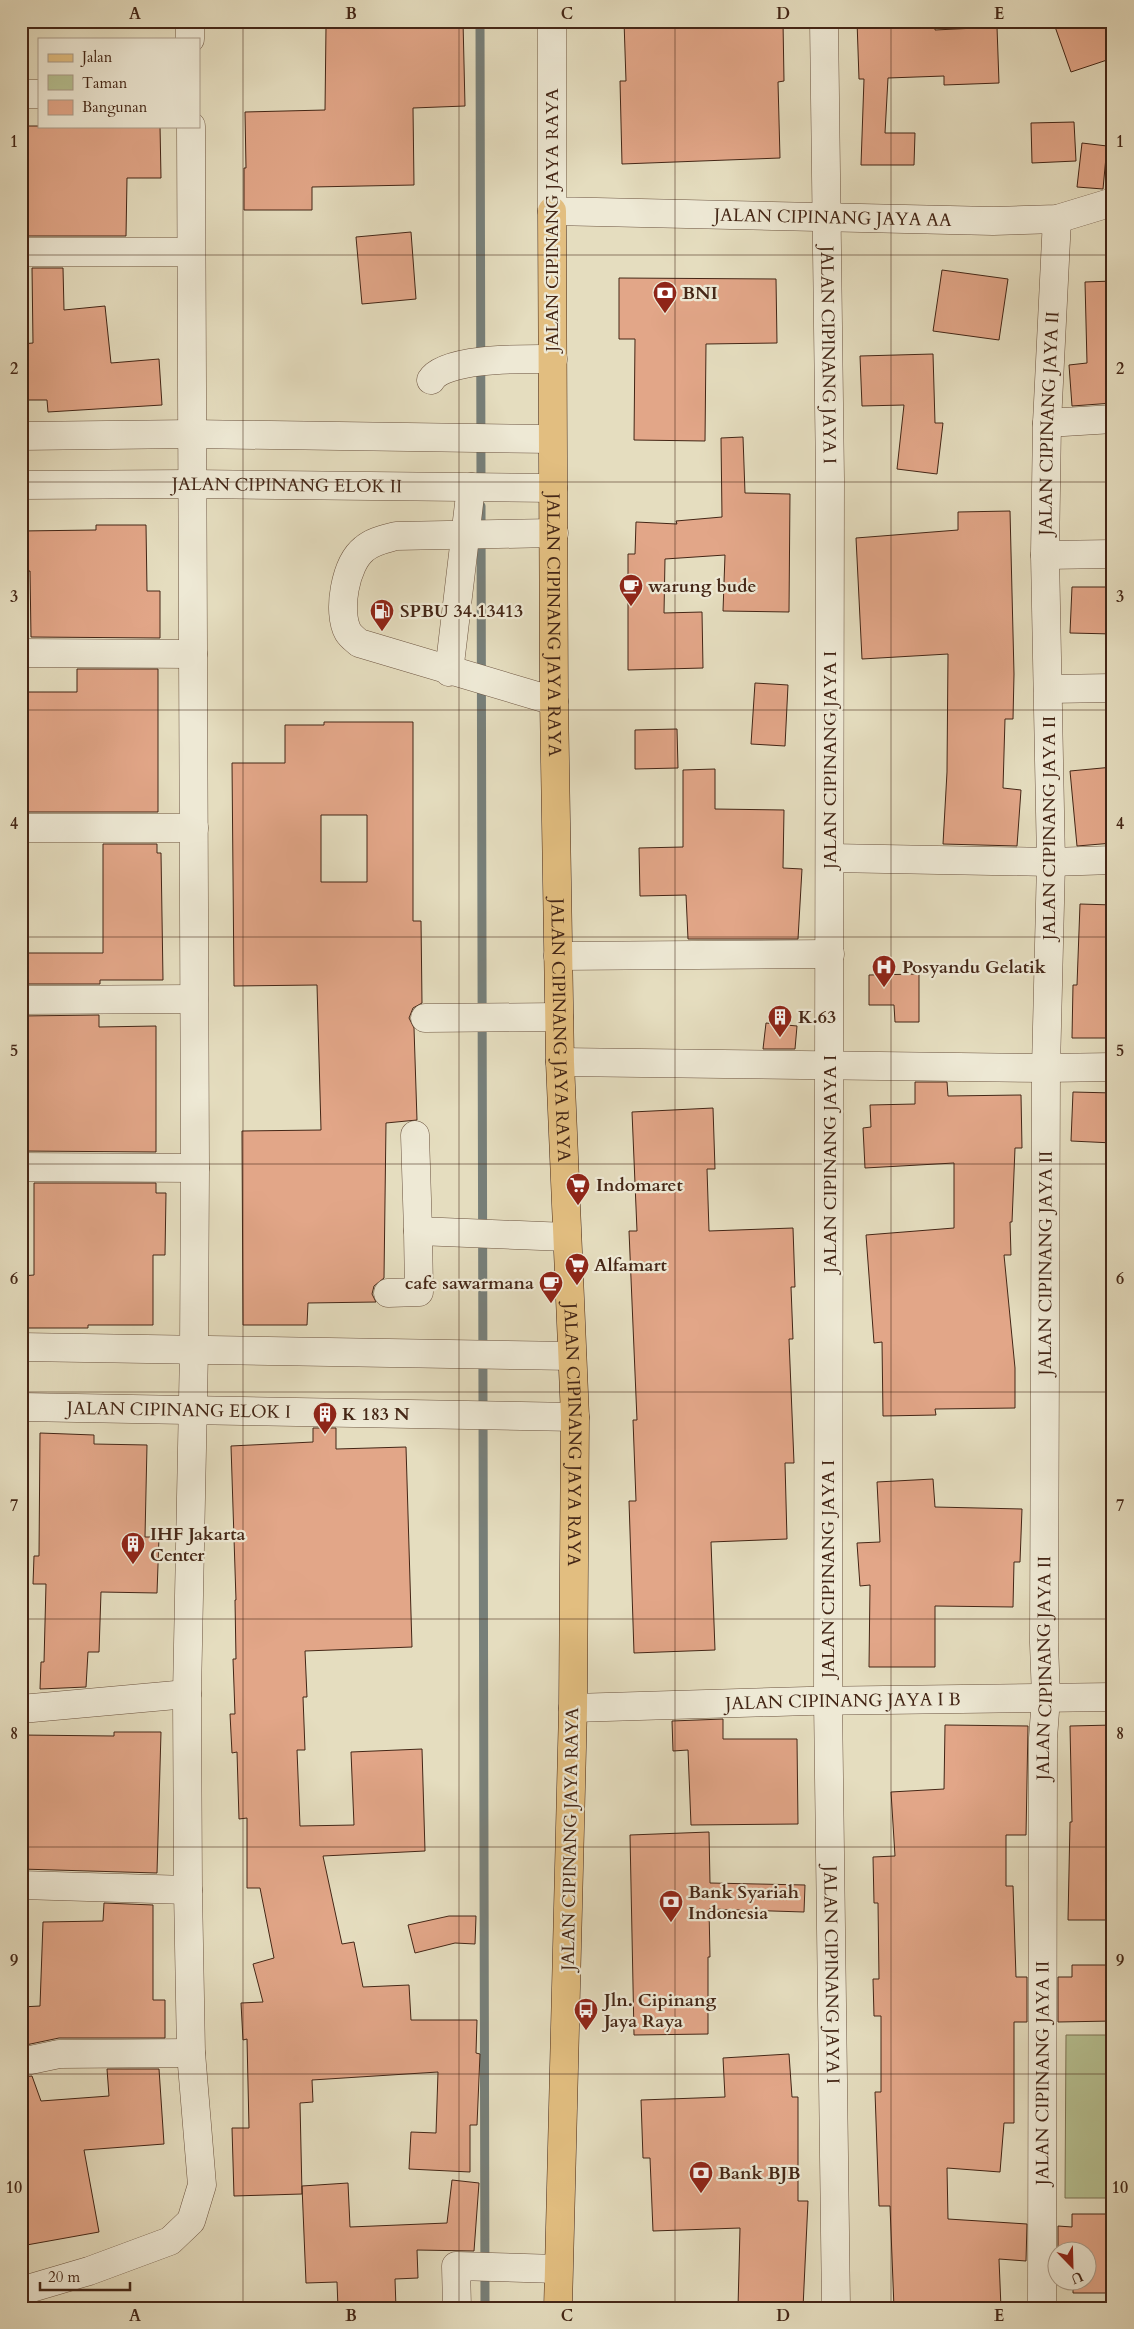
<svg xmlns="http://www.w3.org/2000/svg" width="1134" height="2329" viewBox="0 0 1134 2329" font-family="Cardo,serif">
<rect width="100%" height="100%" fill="#e5ddbf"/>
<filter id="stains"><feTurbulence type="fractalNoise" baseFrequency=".004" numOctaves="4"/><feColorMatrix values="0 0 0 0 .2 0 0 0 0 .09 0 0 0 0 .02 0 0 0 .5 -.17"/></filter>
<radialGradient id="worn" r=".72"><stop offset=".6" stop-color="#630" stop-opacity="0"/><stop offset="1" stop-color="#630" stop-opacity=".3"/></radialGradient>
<path fill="#b6c091" stroke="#7d7354" d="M1066,2035H1113V2198H1065Z"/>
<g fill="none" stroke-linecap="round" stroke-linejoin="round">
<path stroke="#777f79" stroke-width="9" d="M480,21L481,483
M481,506L485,2308"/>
</g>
<path fill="#e2a688" stroke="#442616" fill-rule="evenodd" d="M421,21H463L465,106L413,108L414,185L312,187V210H244V168H246L245,112L325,110L326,27L422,28Z
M624,21H695V25L783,22L784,81L778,82L780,158L622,164L620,81H626Z
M857,21H935V30L997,27L999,83L944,85V76L888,78L885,133H915L914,165H861L864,79H859Z
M1053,21H1113V58L1071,72Z
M1074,122L1076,161L1032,163L1031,123Z
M21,126H160L161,178H127L126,236H25L26,179H21Z
M1082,143L1107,146L1103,189L1077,187Z
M411,232L416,299L362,304L356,237Z
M32,268H63L64,310L105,306L111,363L159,359L162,405L48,412L47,400H21V344L33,343Z
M942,270L1008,279L999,340L933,331Z
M619,278L776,279L777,343L706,344L705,441L634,440L635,339H619Z
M1113,281V403L1072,406L1069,365L1087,363L1085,282Z
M933,354L935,423H943L937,474L897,469L904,405L862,406L860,356Z
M743,437L745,493L790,494L789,612L723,611L725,555L665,559L664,613L702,612L703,668L628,670V554H635L636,522L677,524L676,521L722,517L721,438Z
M1010,511L1014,674L1013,719H1005L1003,788L1021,790L1017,846L943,844L947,772L948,654L862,659L856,538L958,530V512Z
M96,525H146L147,591H160V638L31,637L30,571H21V531L96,530Z
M1072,587H1113V634L1070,633Z
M77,669H158V812H21V692H77Z
M755,683L788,685L785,746L751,744Z
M324,722H413V921H421L422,1003L413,1008L409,1018L414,1028L417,1120L386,1123L384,1278L374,1286L372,1294L376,1302L308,1303L307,1325H243L242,1131L321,1130L317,985L234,986L232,763H285V725H324ZM321,815H367V882H321Z
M677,729L678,768L635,769V730Z
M1113,767V843L1077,846L1070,771Z
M715,769V809L784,810L783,868L802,869L798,939H688L686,895L640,896L639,848L683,847V770Z
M103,844H157V853H161L163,980H100V984H21V953H103Z
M1080,904L1113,905V1038H1072L1073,985H1077Z
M919,974V1022H895L894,1005H869V975Z
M99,1015V1027L156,1026V1152L21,1151V1016Z
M766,1023L797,1026L795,1049H763Z
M915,1082H947L948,1096L1021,1095L1022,1148H1015L1012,1222H1010L1011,1255H1004L1015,1368V1408L935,1409L936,1415L883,1416L882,1342L874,1343L866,1235L954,1228V1163L865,1168L863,1128L871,1127L870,1105L915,1104Z
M1073,1092L1113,1093V1143L1071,1141Z
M713,1108L715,1169H707L709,1231L793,1228L795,1287H791L793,1339H789L794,1463H785L787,1539L711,1542L715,1650L634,1653L629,1501H636L633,1420H637L629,1231H637L632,1112Z
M34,1183H156V1193H166L165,1255H153V1325H88V1328H21V1276L34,1275Z
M313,1428H336V1449L406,1447L412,1647L305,1651L307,1697H303L305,1750H297L300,1826L354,1825L351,1752L422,1749L425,1851L323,1856L342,1944L354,1942L363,1987L409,1985L411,2020H477L476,2053L480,2054L477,2125H470V2172L409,2169L411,2132L436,2133L438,2072L312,2080L313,2102L300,2103L302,2194L234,2196L232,2128H249L247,2039L243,2040L241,2003L263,2002L253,1964L274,1958L260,1888H247V1818L239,1819L237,1752L232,1753L230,1714H235L233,1659H236L235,1600H236L231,1446L313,1442Z
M40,1433L94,1435V1444L147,1445L145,1537H159L157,1593L101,1592L99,1652H88L86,1687L40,1689L41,1662H44L46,1584H33L34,1556H39Z
M933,1479L935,1507L1022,1509L1020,1562H1014L1013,1607L935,1606V1667H869L870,1585L860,1586L857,1543L880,1542L877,1482Z
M723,1719V1739H797L798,1824L691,1825L688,1750L673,1751L672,1721Z
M945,1725L1028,1726L1026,1835H1006V1886H1013L1016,1977H1027V2022H1014V2123H1004L1000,2172L947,2168L948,2219L1027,2224L1026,2261L999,2259L1001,2308H894L890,2206H879L875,2092H881V2016H874L873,1979H879L878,1903H874L873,1857L895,1856L891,1792L944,1789Z
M1113,1725V1920H1068L1070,1822H1072L1070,1726Z
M114,1732H161L157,1873L21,1869V1735L114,1736Z
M709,1832L710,1883L805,1885L804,1912L709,1909L710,1957H708V2034L634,2035L630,1835Z
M104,1903L153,1905V2000H165V2038H59L21,2046V2007L40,2006L43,1922L103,1921Z
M449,1916H476L475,1944L455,1943L415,1953L408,1925Z
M1072,1965H1113V2021L1058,2022V1977H1072Z
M789,2054L792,2097H798V2201H808L803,2308H738L740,2228L653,2231L650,2158H643L641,2100L725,2097L723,2058Z
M107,2069H159L164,2144L84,2150L99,2232L21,2246V2077L32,2076L41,2101L109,2096Z
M452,2180L479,2183L474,2251L417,2250L418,2278L395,2279L396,2308H338L337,2282L306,2283L302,2186L348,2183L350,2227L447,2223Z
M1072,2214H1113V2293H1073V2282H1086V2252H1058V2226L1072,2227Z"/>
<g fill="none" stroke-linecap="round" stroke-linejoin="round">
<defs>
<g id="minor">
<path d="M190,21V39"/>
<path id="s1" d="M552,21V211L993,221L1057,219L1113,202"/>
<path id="s2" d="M824,21L830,479L828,1701L836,2308"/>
<path d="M21,94H39"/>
<path d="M21,252H191"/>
<path d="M431,380C444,357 527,359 553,359"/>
<path d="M1047,423L1113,419"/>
<path d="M21,436L192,434L552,439"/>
<path id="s3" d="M21,485L192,484L553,488"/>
<path d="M1045,555L1113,554"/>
<path d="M21,653L193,654"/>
<path d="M449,672L471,487"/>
<path d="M1048,689L1113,688"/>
<path d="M554,701L359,643C356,640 351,637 348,632C337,612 345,564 364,549C373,541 385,539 396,536L554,533"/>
<path d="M21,828H194"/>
<path d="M831,858L1051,862L1113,860"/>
<path d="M558,956L830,954"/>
<path d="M21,1000L194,999"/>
<path d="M425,1018L559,1017"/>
<path d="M560,1062L1046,1068L1113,1067"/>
<path d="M415,1135L418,1231L567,1237"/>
<path d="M21,1167L195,1168"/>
<path d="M388,1293L419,1292L418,1231"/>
<path d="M21,1347L572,1356"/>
<path id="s4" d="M21,1407L575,1417"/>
<path id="s5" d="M573,1708L808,1701L1113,1697"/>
<path d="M21,1709L187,1694"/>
<path d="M21,1885L188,1890"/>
<path d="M21,2062L59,2054L191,2053"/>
<path d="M21,2291L89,2271L170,2241L191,2221L202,2185L191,2053L188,1890L187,1694L194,1350L195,1168L191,126"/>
<path d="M457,2308L456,2266L558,2269"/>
<path id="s6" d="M1042,2308L1043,1738L1046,1698L1044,1643L1046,1068L1051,862L1045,555L1047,423L1057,219"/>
</g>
<g id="major">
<path id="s7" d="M552,211L554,701L560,1062L575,1417L573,1708L558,2308"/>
</g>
</defs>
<use href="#minor" stroke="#6c5440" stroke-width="29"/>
<use href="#major" stroke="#442616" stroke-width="29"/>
<use href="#minor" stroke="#eee9d5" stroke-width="28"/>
<use href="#major" stroke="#e2be80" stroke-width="28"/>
</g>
<path fill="none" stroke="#442616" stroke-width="1" stroke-opacity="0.55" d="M243,21V2308M459,21V2308M675,21V2308M891,21V2308M21,255H1113M21,482H1113M21,710H1113M21,937H1113M21,1164H1113M21,1392H1113M21,1619H1113M21,1847H1113M21,2074H1113"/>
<defs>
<symbol id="bank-pin" viewBox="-11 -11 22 30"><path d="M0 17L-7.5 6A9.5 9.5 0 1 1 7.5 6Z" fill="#8f2418" stroke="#eee9d5"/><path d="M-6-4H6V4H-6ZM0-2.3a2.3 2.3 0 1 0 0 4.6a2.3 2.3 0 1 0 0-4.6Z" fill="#fff"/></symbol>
<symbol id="cafe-pin" viewBox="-11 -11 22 30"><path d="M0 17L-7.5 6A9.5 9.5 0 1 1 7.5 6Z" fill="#8f2418" stroke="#eee9d5"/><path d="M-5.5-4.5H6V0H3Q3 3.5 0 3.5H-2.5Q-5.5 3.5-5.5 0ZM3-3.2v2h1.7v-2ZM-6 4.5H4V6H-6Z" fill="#fff"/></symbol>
<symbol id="fuel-pin" viewBox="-11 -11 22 30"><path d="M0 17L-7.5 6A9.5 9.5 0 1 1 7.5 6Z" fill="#8f2418" stroke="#eee9d5"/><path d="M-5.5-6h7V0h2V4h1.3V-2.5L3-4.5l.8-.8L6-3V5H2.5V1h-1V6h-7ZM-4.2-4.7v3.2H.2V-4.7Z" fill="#fff"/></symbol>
<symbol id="hospital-pin" viewBox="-11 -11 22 30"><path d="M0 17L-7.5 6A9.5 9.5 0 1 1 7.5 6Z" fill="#8f2418" stroke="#eee9d5"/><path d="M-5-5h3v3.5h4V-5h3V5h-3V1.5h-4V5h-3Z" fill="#fff"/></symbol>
<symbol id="building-pin" viewBox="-11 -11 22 30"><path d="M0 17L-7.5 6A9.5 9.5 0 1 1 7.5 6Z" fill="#8f2418" stroke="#eee9d5"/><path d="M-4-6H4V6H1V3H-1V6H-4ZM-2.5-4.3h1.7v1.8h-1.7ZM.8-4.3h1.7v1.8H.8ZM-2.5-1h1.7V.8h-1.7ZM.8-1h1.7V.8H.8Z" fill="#fff"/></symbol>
<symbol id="supermarket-pin" viewBox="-11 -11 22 30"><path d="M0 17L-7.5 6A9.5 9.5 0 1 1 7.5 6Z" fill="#8f2418" stroke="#eee9d5"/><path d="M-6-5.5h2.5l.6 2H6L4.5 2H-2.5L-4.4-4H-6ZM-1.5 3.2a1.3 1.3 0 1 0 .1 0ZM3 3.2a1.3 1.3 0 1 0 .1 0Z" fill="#fff"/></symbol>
<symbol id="bus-pin" viewBox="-11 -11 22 30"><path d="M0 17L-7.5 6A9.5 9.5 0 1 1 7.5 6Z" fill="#8f2418" stroke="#eee9d5"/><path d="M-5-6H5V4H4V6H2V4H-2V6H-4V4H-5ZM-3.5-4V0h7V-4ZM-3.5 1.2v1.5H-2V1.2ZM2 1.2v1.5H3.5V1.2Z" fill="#fff"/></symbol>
</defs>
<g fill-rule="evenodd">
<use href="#bank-pin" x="651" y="279" width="28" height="38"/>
<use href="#cafe-pin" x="617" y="572" width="28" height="38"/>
<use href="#fuel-pin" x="368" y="597" width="28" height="38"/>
<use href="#hospital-pin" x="870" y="953" width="28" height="38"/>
<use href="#building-pin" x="766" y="1003" width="28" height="38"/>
<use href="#supermarket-pin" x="564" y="1171" width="28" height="38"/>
<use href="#supermarket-pin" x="563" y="1251" width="28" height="38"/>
<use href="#cafe-pin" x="537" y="1269" width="28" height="38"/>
<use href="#building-pin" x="311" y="1400" width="28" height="38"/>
<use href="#building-pin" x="119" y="1530" width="28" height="38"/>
<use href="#bank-pin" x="657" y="1888" width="28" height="38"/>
<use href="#bus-pin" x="572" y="1996" width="28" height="38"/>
<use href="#bank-pin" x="687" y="2159" width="28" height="38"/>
</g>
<g text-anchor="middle" stroke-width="4.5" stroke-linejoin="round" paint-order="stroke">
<g font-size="18" fill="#442616" stroke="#eee9d5">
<text dy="6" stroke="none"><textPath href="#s1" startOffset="471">JALAN CIPINANG JAYA AA</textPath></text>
<text transform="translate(552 220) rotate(-90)" y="6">JALAN CIPINANG JAYA RAYA</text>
<text dy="6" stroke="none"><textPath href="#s2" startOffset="334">JALAN CIPINANG JAYA I</textPath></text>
<text dy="6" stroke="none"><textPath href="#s6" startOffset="1885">JALAN CIPINANG JAYA II</textPath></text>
<text dy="6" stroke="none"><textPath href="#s3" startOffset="266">JALAN CIPINANG ELOK II</textPath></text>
<text dy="6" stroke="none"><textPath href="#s7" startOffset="414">JALAN CIPINANG JAYA RAYA</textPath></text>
<text transform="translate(830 760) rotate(-90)" y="6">JALAN CIPINANG JAYA I</text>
<text transform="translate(1049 828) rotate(-90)" y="6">JALAN CIPINANG JAYA II</text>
<text dy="6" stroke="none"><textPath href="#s7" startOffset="819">JALAN CIPINANG JAYA RAYA</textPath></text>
<text transform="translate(830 1164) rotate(-90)" y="6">JALAN CIPINANG JAYA I</text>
<text dy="6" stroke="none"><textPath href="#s6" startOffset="1045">JALAN CIPINANG JAYA II</textPath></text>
<text dy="6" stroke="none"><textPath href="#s4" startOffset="158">JALAN CIPINANG ELOK I</textPath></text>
<text dy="6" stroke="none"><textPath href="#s7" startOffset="1224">JALAN CIPINANG JAYA RAYA</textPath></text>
<text transform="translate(828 1569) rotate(-90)" y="6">JALAN CIPINANG JAYA I</text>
<text dy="6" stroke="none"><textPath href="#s6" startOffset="640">JALAN CIPINANG JAYA II</textPath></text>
<text dy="6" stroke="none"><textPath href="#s5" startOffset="270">JALAN CIPINANG JAYA I B</textPath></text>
<text transform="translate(570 1839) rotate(-89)" y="6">JALAN CIPINANG JAYA RAYA</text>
<text dy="6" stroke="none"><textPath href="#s2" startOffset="1954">JALAN CIPINANG JAYA I</textPath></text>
<text dy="6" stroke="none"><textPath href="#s6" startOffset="235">JALAN CIPINANG JAYA II</textPath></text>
</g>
<g font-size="18" font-weight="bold" fill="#442616" stroke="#eee9d5" text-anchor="start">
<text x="682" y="299">BNI</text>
<text x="648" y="592">warung bude</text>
<text x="400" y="617">SPBU 34.13413</text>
<text x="902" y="973">Posyandu Gelatik</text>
<text x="798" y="1023">K.63</text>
<text x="596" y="1191">Indomaret</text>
<text x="594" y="1271">Alfamart</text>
<text x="534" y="1289" text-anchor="end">cafe sawarmana</text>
<text x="342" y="1420">K 183 N</text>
<text x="150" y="1540">IHF Jakarta<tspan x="150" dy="21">Center</tspan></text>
<text x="688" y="1898">Bank Syariah<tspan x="688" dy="21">Indonesia</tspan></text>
<text x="604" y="2006">Jln. Cipinang<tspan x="604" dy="21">Jaya Raya</tspan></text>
<text x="718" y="2179">Bank BJB</text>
</g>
</g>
<rect width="1134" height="2329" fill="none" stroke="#e5ddbf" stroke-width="55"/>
<rect x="38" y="38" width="162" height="90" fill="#eee9d5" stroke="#aa9b89"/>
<rect x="48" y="54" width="25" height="8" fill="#e2be80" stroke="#aa9b89"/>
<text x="82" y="62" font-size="15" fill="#442616">Jalan</text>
<rect x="48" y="75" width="25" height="15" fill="#b6c091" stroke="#aa9b89"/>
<text x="82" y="88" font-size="15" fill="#442616">Taman</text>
<rect x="48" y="100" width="25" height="15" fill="#e2a688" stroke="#aa9b89"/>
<text x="82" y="112" font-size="15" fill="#442616">Bangunan</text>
<g transform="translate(1072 2266) rotate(157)"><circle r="24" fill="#eee9d5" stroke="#aa9b89"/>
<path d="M0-4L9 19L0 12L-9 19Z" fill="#8f2418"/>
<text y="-8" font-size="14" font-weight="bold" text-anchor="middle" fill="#442616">U</text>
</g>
<path d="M40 2282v8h90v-8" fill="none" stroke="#442616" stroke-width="2.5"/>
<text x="48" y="2282" font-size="15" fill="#442616" stroke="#eee9d5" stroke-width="4" paint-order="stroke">20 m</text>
<rect x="28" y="28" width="1078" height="2274" fill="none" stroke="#442616" stroke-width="2"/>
<g font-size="16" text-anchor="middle" font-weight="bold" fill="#442616">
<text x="135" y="19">A</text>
<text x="351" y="19">B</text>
<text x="567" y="19">C</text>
<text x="783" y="19">D</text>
<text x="999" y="19">E</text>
<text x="14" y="147">1</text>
<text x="1120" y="147">1</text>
<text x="14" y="374">2</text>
<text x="1120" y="374">2</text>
<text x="14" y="602">3</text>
<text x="1120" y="602">3</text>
<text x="14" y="829">4</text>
<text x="1120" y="829">4</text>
<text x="14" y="1056">5</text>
<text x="1120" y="1056">5</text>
<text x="14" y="1284">6</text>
<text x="1120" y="1284">6</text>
<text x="14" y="1511">7</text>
<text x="1120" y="1511">7</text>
<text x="14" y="1739">8</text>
<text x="1120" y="1739">8</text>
<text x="14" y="1966">9</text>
<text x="1120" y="1966">9</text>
<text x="14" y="2193">10</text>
<text x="1120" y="2193">10</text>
<text x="135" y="2321">A</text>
<text x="351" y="2321">B</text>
<text x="567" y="2321">C</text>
<text x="783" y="2321">D</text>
<text x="999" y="2321">E</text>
</g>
<rect width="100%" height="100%" filter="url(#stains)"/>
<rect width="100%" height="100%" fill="url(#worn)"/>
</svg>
